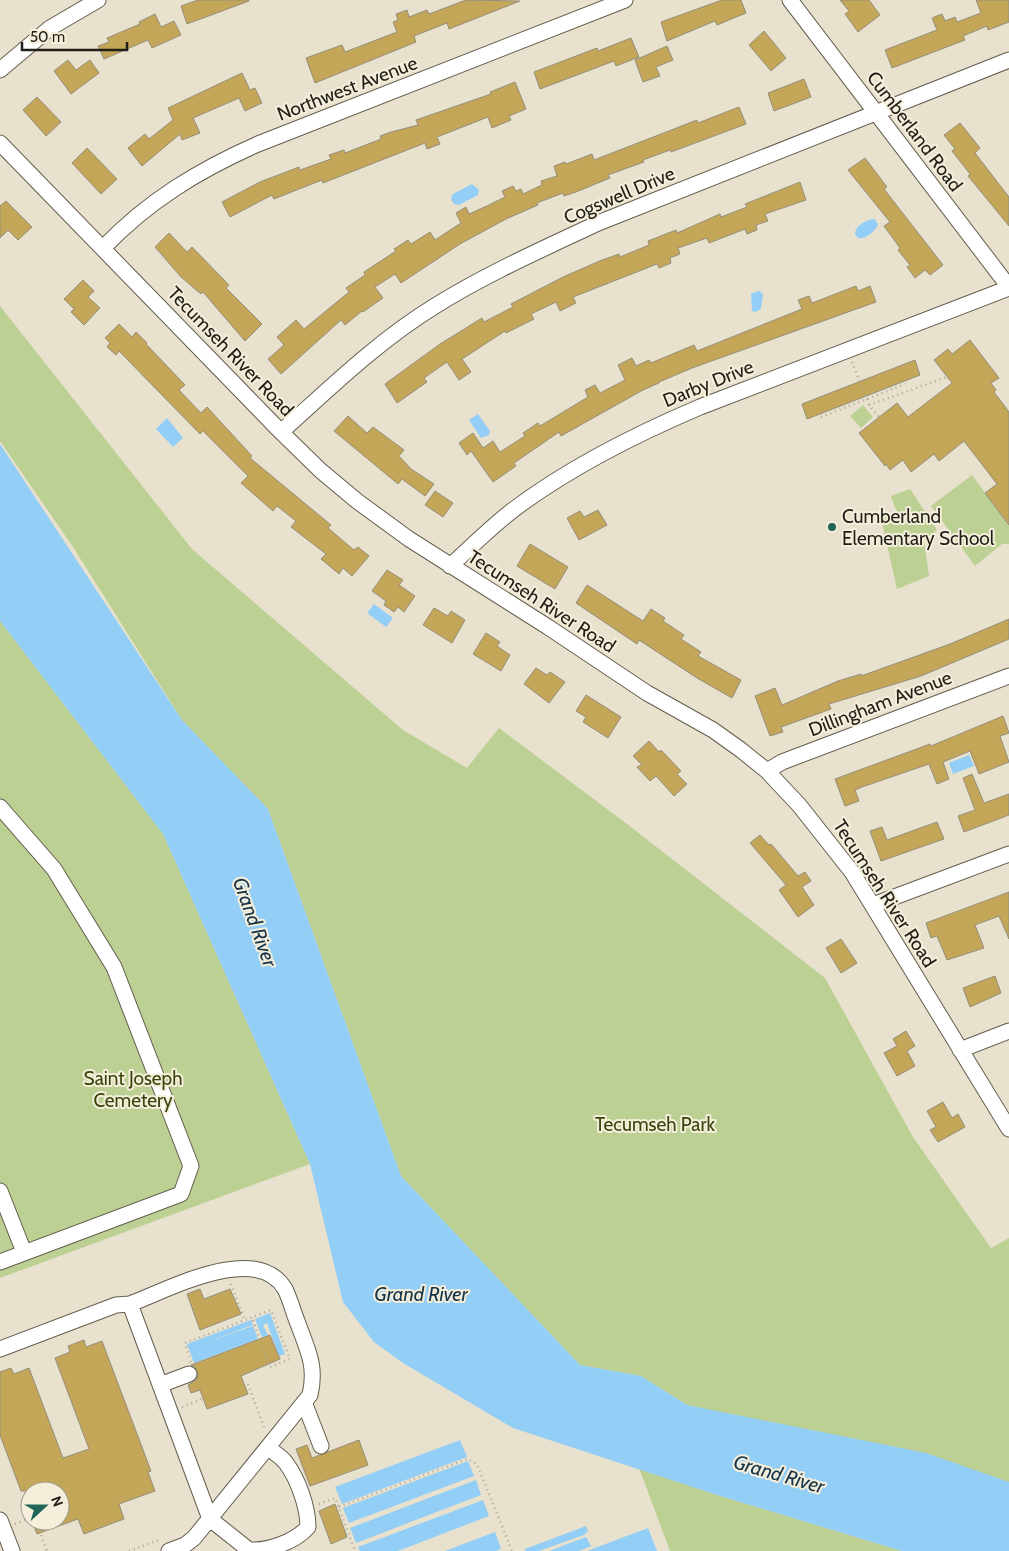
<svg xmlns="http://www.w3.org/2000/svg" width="1009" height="1551" viewBox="0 0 1009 1551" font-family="Cabin,sans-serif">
<rect width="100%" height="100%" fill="#e8e1ce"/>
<path fill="#bdd094" d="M0,306L192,549L403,730L467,768L499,728L627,824L825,978L913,1137L991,1248L1009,1238V1494L687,1405L641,1376L580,1365L401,1176L268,809L182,720L73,547L0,441Z
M863,405L873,417L861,428L850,416Z
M972,475L1009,525V544H1002L975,566L931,506Z
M910,489L937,530L924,540L929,576L897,589L881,518L897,513L891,496Z
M0,621L163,834L310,1164L0,1278Z
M639,1468L717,1495L902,1551H670Z"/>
<path fill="#93cef6" d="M472,184L479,190L478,195L459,205L454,204L451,199L453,194Z
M875,219L878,225C875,231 865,240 858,238L855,234C855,226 867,219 875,219Z
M759,291L763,294L761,309L755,312L752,311L751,294Z
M478,414L490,431L489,435L481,438L469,420Z
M167,418L183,438L173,447L156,429Z
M0,444L182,720L268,809L401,1176L580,1365L641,1376L687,1405L926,1453L1009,1482V1551H902L717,1495L513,1428L403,1363L374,1342L343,1302L310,1164L163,834L0,621Z
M374,604L393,618L386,627L367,613Z
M969,755L974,766L953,774L949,763Z
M270,1313L285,1354L279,1356L267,1323L263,1325L268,1335L262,1337L255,1319Z
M251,1320L253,1325L201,1344L253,1326L258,1339L194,1363L187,1344Z
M460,1440L467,1457L342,1504L335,1487Z
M468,1461L474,1476L349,1523L343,1508Z
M476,1480L481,1495L356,1543L350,1528Z
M483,1500L489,1516L398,1551H360L358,1547Z
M586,1526L588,1531L584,1535L539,1551H525V1549Z
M648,1528L657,1551H587Z
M495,1532L501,1549L496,1551H445Z
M586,1537L591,1546L579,1551H549Z"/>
<path fill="#c3a657" stroke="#958e7d" d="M198,0H249V1L187,24L181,6Z
M466,0L520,1L449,29L447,23L414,36L416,42L315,83L306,58L342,45L345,52L397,32L393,22L398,20L396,14L407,10L409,17L427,10L429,14Z
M722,0H741L746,13L717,25L715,21L667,41L661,22Z
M840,0H869L880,15L858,32L845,14L849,11Z
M976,0H1009V22L988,30L987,26L963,36L965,40L892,68L885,50L937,30L932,18L942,14L945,21L955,17L957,22L981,13Z
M155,14L161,27L174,21L181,35L152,48L148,40L104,59L98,46L109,42L107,38L140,24L139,22Z
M764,31L786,58L771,71L749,45Z
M631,38L639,57L616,66L614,61L540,89L534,72L597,48L598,51Z
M667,46L673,60L656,67L660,76L643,82L635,60Z
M68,60L76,70L90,60L99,73L71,94L54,71Z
M242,73L250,90L255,88L262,103L245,111L239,98L193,118L200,133L182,140L180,134L142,166L128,148L145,134L149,139L173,120L168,108Z
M804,79L811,97L774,111L768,93Z
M515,82L526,109L509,116L511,120L492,128L488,117L437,137L440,144L427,149L425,143L323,183L322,180L274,199L272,195L230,217L222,202L260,182L299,167L300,170L331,159L329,155L344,150L345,153L381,139L380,136L391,132L418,125L416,120L491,94L490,92Z
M37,97L61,122L46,136L23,110Z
M739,107L746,124L671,152L670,150L643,160L644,162L608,175L610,178L576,192L564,196L563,193L537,203L538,205L506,219L460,244L401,283L395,274L375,287L383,298L363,312L362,311L345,325L341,320L281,374L268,359L284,345L277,337L296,320L304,329L349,292L346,288L365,275L364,272L396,251L394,249L408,240L411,244L430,232L435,240L461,223L456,213L466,207L469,214L487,206L505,197L502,191L513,186L516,191L521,189L523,194L542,185L541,181L557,176L554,166L565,162L566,164L592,154L594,160L697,120L698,123Z
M960,123L980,148L975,153L1009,197V226L968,176L970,174L952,151L955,149L944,135Z
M87,148L117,179L101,194L72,163Z
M865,158L887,187L884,189L943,265L930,275L925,270L915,278L907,267L910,265L898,250L900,248L884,226L890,222L848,170Z
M800,182L806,200L765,214L768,221L756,225L757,230L747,234L745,229L709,243L707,238L678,248L680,254L670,258L671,263L659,268L657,264L573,297L576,303L560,311L556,302L531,314L534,319L506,333L505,331L462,359L471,372L459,380L447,362L424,378L427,382L397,403L385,384L440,344L482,318L484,322L513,307L511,304L563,277L602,260L619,254L620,257L649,245L648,241L676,230L677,233L720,214L721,217L747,207L745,204Z
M6,201L32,227L18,240L8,230L0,238V206Z
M169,233L187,252L192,247L229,285L226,288L262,324L245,341L203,292L201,294L181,277L155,247Z
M83,280L94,291L88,297L100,308L84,325L71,312L74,309L64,299Z
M856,286L858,291L870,286L876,302L692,368L659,382V383L643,390L561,436L559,432L514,463L516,466L493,482L471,451L467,455L459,443L473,433L483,448L493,441L500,452L525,436L523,433L538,423L540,426L588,397L585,390L595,385L600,393L625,380L618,365L632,358L636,366L649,360L651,363L694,345L697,351L802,309L798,300L809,296L812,303Z
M119,324L132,337L136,332L147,343L146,344L185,385L179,390L201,413L207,407L252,456L250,458L331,525L328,528L354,550L358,547L369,556L352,576L343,568L339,574L321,559L326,554L291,527L296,521L277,506L273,511L241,483L248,476L203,431L200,434L119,351L116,355L107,347L110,343L105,338Z
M970,340L999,378L991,383L996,390L994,392L1009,412V525L985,493L997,484L964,441L939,461L934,454L911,472L903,460L890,470L886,464L885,466L859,433L897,403L908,417L952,383L934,360L948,349L952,354Z
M915,360L920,375L807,419L802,404Z
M348,416L367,433L373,427L404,450L399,456L411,469L434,484L425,496L402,479L398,484L334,431Z
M435,491L453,503L443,517L425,505Z
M598,510L607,525L579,540L567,518L580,511L584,517Z
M530,544L568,567L555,589L517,566Z
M387,570L403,580L399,585L415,596L404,612L398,607L394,612L384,605L386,601L372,591Z
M587,585L643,621L651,609L665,618L663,621L684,635L681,639L701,652L698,656L741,680L732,698L697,678L639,640L637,644L576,603Z
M434,608L448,616L451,611L465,620L452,643L423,625Z
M1009,619V639L921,676L829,704L831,709L781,727L783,732L770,736L755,696L775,688L782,705L838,681L861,674V676L950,644Z
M486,633L500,642L497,646L510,655L501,671L473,654Z
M536,668L547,675L550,672L565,682L549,703L524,684Z
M586,695L621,717L608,738L583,722L586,717L576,711Z
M1003,716L1009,733L1000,736L1009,762L979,774L970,751L943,762L949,779L937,784L929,764L862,787L855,790L859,801L845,806L835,779L930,744L931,746Z
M649,741L659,752L661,750L681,771L677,774L687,784L674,796L656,776L650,781L637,767L642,765L633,756Z
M972,774L984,803L1009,794V815L964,832L958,816L975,810L963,778Z
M937,822L944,839L881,861L870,831L882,827L887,840Z
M760,835L769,845L771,844L798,876L805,872L811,881L802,887L814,905L798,917L779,890L786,885L750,843Z
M1009,892V939L999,916L975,925L984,948L947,960L937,936L931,938L926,923Z
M841,939L857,963L841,973L826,948Z
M995,976L1001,993L970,1007L963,988Z
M906,1031L915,1046L907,1051L915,1066L897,1076L884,1053L897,1046L893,1039Z
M943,1102L952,1118L958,1114L965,1127L938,1142L930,1130L936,1127L927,1111Z
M200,1289L204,1299L230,1289L241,1314L200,1330L187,1294Z
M270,1335L280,1359L241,1376L248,1394L207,1409L200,1390L191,1393L188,1385L196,1380L198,1375L195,1367L191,1365Z
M84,1340L86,1347L102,1341L151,1471L148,1472L155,1491L119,1504L124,1519L84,1534L78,1519L37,1534L32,1521H60V1491H21L0,1435V1372L11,1368L14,1374L29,1368L63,1458L89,1449L55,1358L70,1352L68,1346Z
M359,1440L368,1465L310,1486L296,1449L307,1445L312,1458Z
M335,1504L347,1537L331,1544L319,1511Z"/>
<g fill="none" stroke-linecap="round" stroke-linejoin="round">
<defs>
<path id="minor" d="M790,0L1009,287
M0,70L50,28L98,0
M0,143L281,432L321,471L357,501L409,539L548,627L647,693L713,730L741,750L767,771L799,805L852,872L1009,1129
M103,248C148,201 199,170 258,144L625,0
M281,432C330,388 378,341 435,306C486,274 543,249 598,223L1009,60
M450,566C471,547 491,527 513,510C570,467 634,435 700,407L1009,288
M767,771L782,762L1009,676
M0,807L54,869L114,967L191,1166L181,1194L0,1262
M873,905L1009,854
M960,1050L1009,1031
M0,1191L24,1252
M130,1304L210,1519L249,1550C268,1551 295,1542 308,1527C308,1507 298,1479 286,1463C282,1457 274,1453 269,1448
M0,1349L116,1305L130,1304C168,1290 256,1241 285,1289C290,1299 293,1311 297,1321C307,1349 317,1365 310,1395L194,1538L185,1545L169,1551
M160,1385L189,1374
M304,1402L321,1446
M0,1520L12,1551"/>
</defs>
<use href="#minor" stroke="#635d4d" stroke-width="17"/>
<path stroke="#aba697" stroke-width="2.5" stroke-dasharray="1 4" stroke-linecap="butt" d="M852,362L869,405L879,417
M869,405L947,377
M821,417L905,384
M231,1284L245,1321
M191,1362L185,1343L271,1310L290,1359L270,1367L252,1318
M248,1384L265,1430
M182,1407L202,1399
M319,1504L335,1498L355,1551
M339,1507L467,1459L477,1464L512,1551
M36,1521L47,1551
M15,1524L30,1518
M129,1551L159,1540"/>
<use href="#minor" stroke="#fff" stroke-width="15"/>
</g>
<circle fill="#206557" stroke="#f5eedb" stroke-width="2" cx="832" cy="527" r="5"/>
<g text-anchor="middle" stroke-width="4" stroke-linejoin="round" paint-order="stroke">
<g font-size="19" fill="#201e17" stroke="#f5eedb">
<text transform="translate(347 88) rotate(-21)" y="7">Northwest Avenue</text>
<text transform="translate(915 131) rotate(53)" y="7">Cumberland Road</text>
<text transform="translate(619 195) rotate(-23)" y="7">Cogswell Drive</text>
<text transform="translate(231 351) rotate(46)" y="7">Tecumseh River Road</text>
<text transform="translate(708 383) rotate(-22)" y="7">Darby Drive</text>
<text transform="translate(542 601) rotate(33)" y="7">Tecumseh River Road</text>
<text transform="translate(880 703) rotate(-21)" y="7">Dillingham Avenue</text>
<text transform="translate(885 893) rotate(57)" y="7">Tecumseh River Road</text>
</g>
<g font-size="19" fill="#201e17" stroke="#f5eedb" text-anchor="start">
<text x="842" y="523">Cumberland<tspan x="842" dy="22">Elementary School</tspan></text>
</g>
<g font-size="19" fill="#37450b" stroke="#f5eedb">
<text x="133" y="1085">Saint Joseph<tspan x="133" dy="22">Cemetery</tspan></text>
<text x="655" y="1131">Tecumseh Park</text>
</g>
<g font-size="20" font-style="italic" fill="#14354a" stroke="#f5eedb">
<text transform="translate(255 922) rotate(70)" y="7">Grand River</text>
<text x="421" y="1301">Grand River</text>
<text transform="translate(779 1474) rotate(16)" y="7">Grand River</text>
</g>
</g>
<g transform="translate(45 1506) rotate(69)"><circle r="24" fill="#f5eedb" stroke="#a09b8d"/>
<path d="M0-4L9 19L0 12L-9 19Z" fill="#206557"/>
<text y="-8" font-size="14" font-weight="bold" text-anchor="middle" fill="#201e17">N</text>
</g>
<path d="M22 42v8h105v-8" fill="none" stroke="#201e17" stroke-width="2.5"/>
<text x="30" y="42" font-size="15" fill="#201e17" stroke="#f5eedb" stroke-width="4" paint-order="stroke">50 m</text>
</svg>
